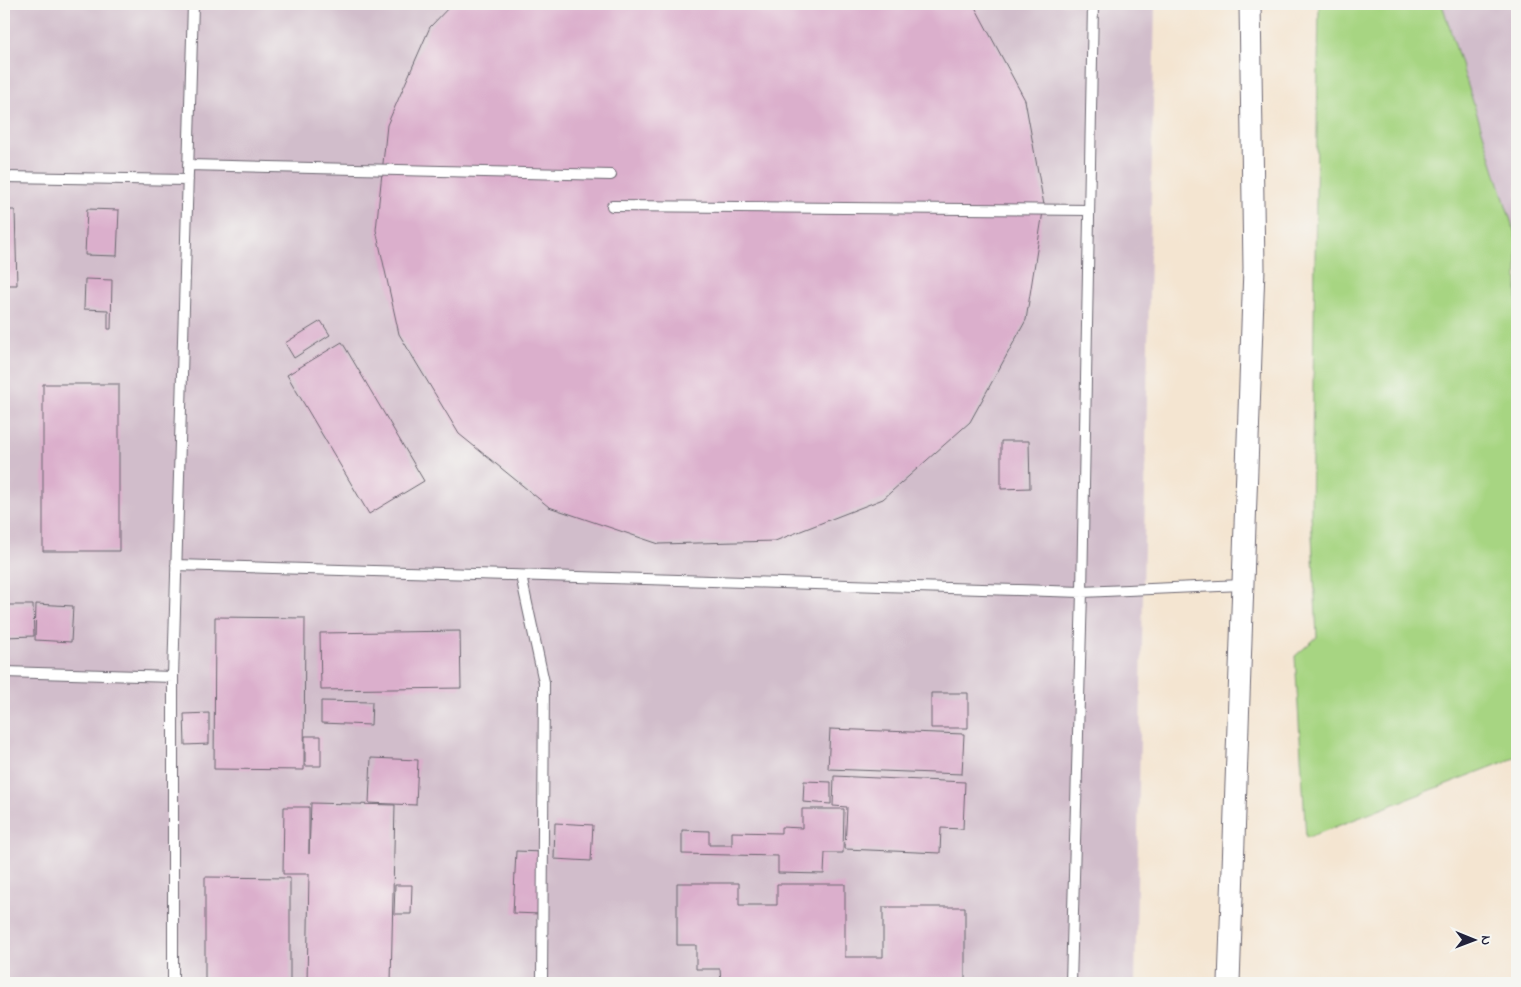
<svg xmlns="http://www.w3.org/2000/svg" width="1521" height="987" viewBox="0 0 1521 987" font-family="'Indie Flower',sans-serif">
<rect width="100%" height="100%" fill="#f6f6f2"/>
<filter id="ink" filterUnits="userSpaceOnUse"><feTurbulence type="fractalNoise" baseFrequency=".02" numOctaves="2"/><feDisplacementMap in="SourceGraphic" scale="10" xChannelSelector="R" yChannelSelector="G"/><feConvolveMatrix kernelMatrix="1 2 1 2 8 2 1 2 1" color-interpolation-filters="sRGB"/></filter>
<filter id="wash" filterUnits="userSpaceOnUse"><feTurbulence type="fractalNoise" baseFrequency=".0096" numOctaves="4" result="noise"/><feDisplacementMap in="SourceGraphic" scale="20" xChannelSelector="R" yChannelSelector="G"/><feGaussianBlur stdDeviation="1.12" result="paint"/><feColorMatrix in="noise" values="0 0 0 0 0 0 0 0 0 0 0 0 0 0 0 0 0 1.4 0 .05"/><feComposite in="paint" operator="in"/></filter>
<g filter="url(#wash)">
<rect width="100%" height="100%" fill="#f4e5d1"/>
<path fill="#d1bdcb" d="M4,4H1155L1135,983H4Z
M1442,4H1517V240Z"/>
<path fill="#a7d582" stroke="#647c5e" d="M1319,4H1442L1517,240V757L1306,838L1295,656L1317,637L1311,515Z"/>
<g id="blocks">
<path fill="#dbafcc" d="M452,4H971L975,7L1025,100L1044,205L1026,320L970,422L883,499L775,541L659,544L549,507L459,434L399,334L376,230L387,125L430,27Z
M87,209L119,210L117,256L85,255Z
M4,210H15L17,285H4Z
M85,279L112,280L111,329H108V310L84,309Z
M321,321L330,335L294,358L285,343Z
M342,342L424,481L369,514L287,375Z
M43,384H119V551H43Z
M1001,441H1029L1030,488L1001,489Z
M36,604L73,606L71,642L35,640Z
M4,605H33L34,636L4,637Z
M215,617L305,618L304,770L214,769Z
M460,631L461,688L321,690L320,633Z
M931,693H968V728H931Z
M321,701L372,702L371,725L321,723Z
M209,713V744L185,745L184,714Z
M830,729L964,734L962,774L828,769Z
M305,736H321V766H305Z
M371,758L418,760L416,805L369,803Z
M834,776L965,782L963,829L941,828L940,853L845,849L847,807L833,806Z
M804,781L831,782V804L803,802Z
M311,803L395,805L391,983H307L309,874H283L284,807H309V854Z
M802,809H844L843,853H825L824,874L778,873V856L682,854V830L709,831V845H732V832L781,833V827L802,828Z
M555,823L593,825L591,861L554,859Z
M516,851L543,852L540,914L513,913Z
M205,877L290,878V983H205Z
M677,883H739V905H777V884H845V957H883V907H965V983H721L720,969H696V945H677Z
M395,885H412L411,914H394Z"/>
</g>
</g>
<g filter="url(#ink)">
<use href="#blocks" fill-opacity="0" stroke="#6c6670" stroke-width="1"/>
<g fill="none" stroke-linecap="round" stroke-linejoin="round">
<defs>
<path id="service" d="M188,165L611,175
M4,177L188,180
M612,206L1089,210
M176,565L1082,592L1242,585
M521,576L544,682L542,983
M4,672L173,677
M173,983V677L193,4
M1071,983L1082,592L1093,4"/>
<path id="minor" d="M1229,983L1254,268L1250,4"/>
</defs>
<use href="#service" stroke="#6c6670" stroke-width="12"/>
<use href="#minor" stroke="#6c6670" stroke-width="23"/>
<use href="#service" stroke="#fff" stroke-width="10"/>
<use href="#minor" stroke="#fff" stroke-width="21"/>
</g>
</g>
<rect width="1521" height="987" fill="none" stroke="#f6f6f2" stroke-width="20"/>
<g transform="translate(1474 940) rotate(91)" stroke="#f6f6f2" stroke-width="4" paint-order="stroke">
<path d="M0-4L9 19L0 12L-9 19Z" fill="#22223b"/>
<text y="-8" font-size="14" font-weight="bold" text-anchor="middle" fill="#22223b">N</text>
</g>
</svg>
